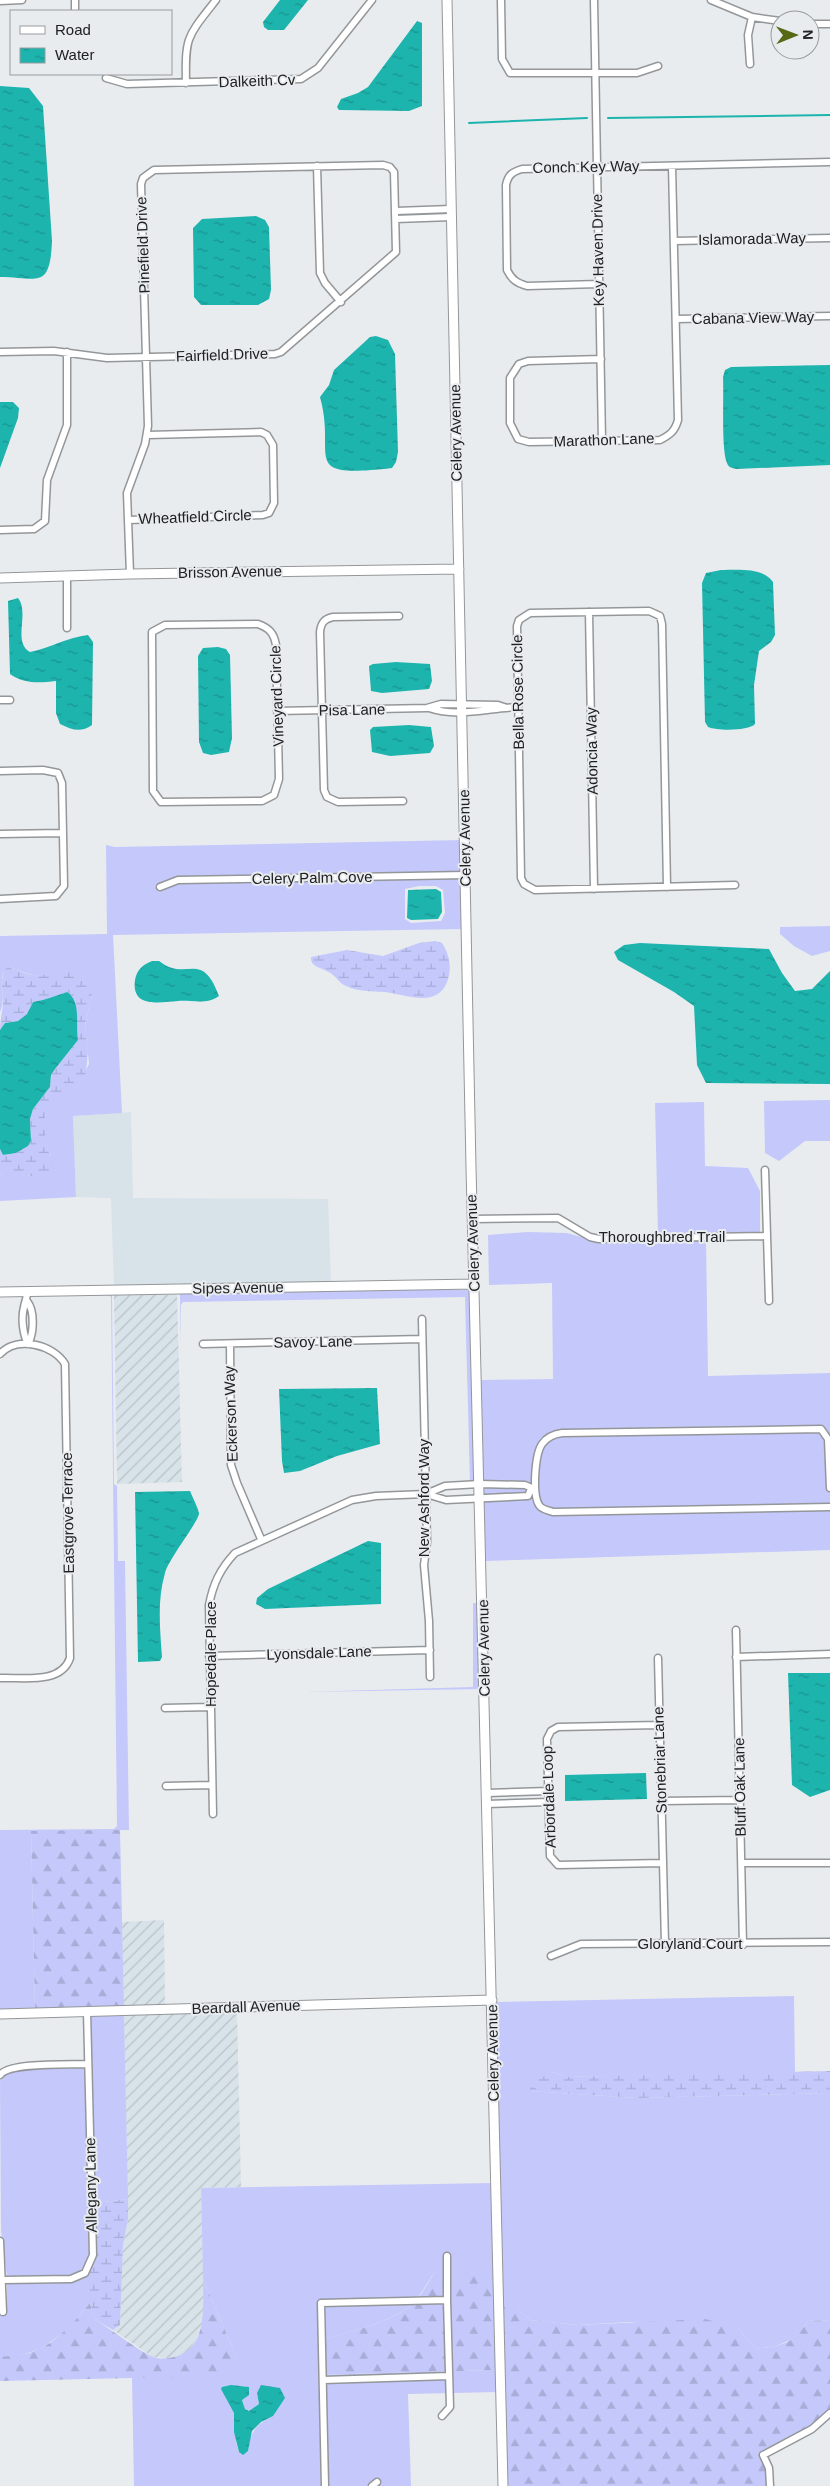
<svg xmlns="http://www.w3.org/2000/svg" width="830" height="2486" viewBox="0 0 830 2486" font-family="Helvetica,sans-serif">
<defs>
<pattern id="industrial-furrows" width="10" height="10" patternUnits="userSpaceOnUse" patternTransform="scale(1.25)"><rect width="10" height="10" fill="#d8e2e9"/><path d="M-1 1l2-2M0 10L10 0M9 11l2-2" fill="none" stroke="#b9c2c8"/></pattern>
<pattern id="forest-firs" width="22" height="20" patternUnits="userSpaceOnUse" patternTransform="scale(1.25)"><rect width="22" height="20" fill="#c4c8fb"/><path d="M5 1l3.5 6h-7zM16 11l3.5 6h-7z" fill="#a8acd7"/></pattern>
<pattern id="wetland-marsh" width="20" height="14" patternUnits="userSpaceOnUse" patternTransform="scale(1.25)"><rect width="20" height="14" fill="#c4c8fb"/><path d="M1 5h8M5 5V1M11 12h8M15 12V8" fill="none" stroke="#a8acd7"/></pattern>
<pattern id="water-ripples" width="26" height="14" patternUnits="userSpaceOnUse" patternTransform="scale(1.25)"><rect width="26" height="14" fill="#1db4ae"/><path d="M2 4q2-2 4 0t4 0M15 11q2-2 4 0t4 0" fill="none" stroke="#19928d"/></pattern>
</defs>
<rect width="100%" height="100%" fill="#e9ecef"/>
<path fill="#d8e2e9" d="M131,1112L133,1198L328,1199L331,1284L114,1287L111,1198L76,1197L73,1116Z"/>
<path fill="url(#industrial-furrows)" d="M114,1295H177L182,1482L117,1484Z
M164,1920L165,2006L124,2007L122,1922Z
M237,2010L241,2187L201,2188L204,2317L196,2340L187,2353L167,2358L153,2357L113,2330L120,2325L123,2245L128,2219L124,2013Z"/>
<path fill="#c4c8fb" fill-rule="evenodd" d="M462,840V872L178,877L155,886L158,891L179,883L463,878L464,929L113,935L122,1113L73,1116L76,1197L0,1201V1175L10,1172L32,1176L51,1156L45,1142V1116L50,1105L78,1086L89,1064L85,1025L92,994L90,982C62,966 60,978 34,975C26,974 18,970 11,967L3,973C0,986 6,999 0,1012V936L107,934L106,845L115,847ZM419,886H436L443,890L445,913L441,921L411,923L405,919V889Z
M830,926V951L812,956L794,946L780,934V927Z
M830,1100V1141H805L779,1161L765,1153L764,1101Z
M704,1102L705,1166L748,1168L760,1191V1233L658,1235L655,1103Z
M528,1232L567,1233L599,1242L706,1240L708,1376L830,1373V1550L485,1561L481,1380L553,1379L552,1283L489,1285L488,1235Z
M417,1289L472,1290L476,1487L470,1483L465,1297L183,1302L181,1305V1347L180,1295L178,1292Z
M112,1294L114,1484L117,1486L118,1561H125L129,1830L31,1832L35,2010L0,2011V1830L114,1829L117,1826L111,1297L108,1295L36,1296Z
M473,1603H479L481,1689L304,1692L473,1687Z
M794,1996L795,2073L566,2077L553,2072L529,2091L638,2098L830,2093V2320L808,2321L795,2338L776,2346L756,2349L737,2327L629,2322L578,2325L530,2320L518,2309L503,2307L495,2002Z
M124,2013L128,2199L95,2203L91,2014Z
M85,2068L89,2254L82,2271L71,2276L7,2277L1,2230L0,2081L5,2074L18,2070Z
M493,2183L495,2272H435C429,2279 418,2300 413,2304C385,2326 347,2331 315,2343V2375L497,2370L498,2392L408,2394L411,2486H134L132,2376H221L236,2356L203,2279L201,2188ZM225,2386H245L244,2397L242,2400L245,2409L249,2411L259,2404L257,2393L273,2416C256,2424 250,2432 248,2451L239,2452C234,2439 235,2427 234,2413C233,2404 228,2394 225,2386Z
M90,2270V2303L66,2331L40,2349L15,2357L0,2356V2312V2315L7,2314V2283C24,2283 83,2288 90,2270Z"/>
<path fill="url(#forest-firs)" d="M120,1830L124,2007L35,2010L31,1831Z
M435,2272H495L497,2370L314,2375L315,2343C346,2331 386,2326 413,2304C420,2299 429,2280 435,2272Z
M203,2279L236,2356L232,2370L222,2376L0,2381V2356C42,2359 65,2333 90,2303L93,2315L99,2322C112,2330 143,2354 154,2357C162,2360 169,2358 177,2356C208,2347 203,2304 203,2279Z
M509,2306L518,2309L530,2320L578,2325L705,2319L737,2327L756,2349C784,2345 791,2345 808,2321L830,2320V2409L810,2426L758,2453L766,2469L767,2486H507L503,2307Z"/>
<path fill="url(#wetland-marsh)" d="M435,941L442,943C449,954 452,966 448,979C439,1009 408,995 385,992C372,991 357,992 344,985C340,983 337,978 333,975C328,970 319,969 313,964C311,961 311,960 311,957L347,950L383,956L419,943Z
M11,967C18,970 27,975 34,975C58,977 74,962 94,986L85,1025L88,1052L86,1073L78,1086L51,1105L45,1116V1142L51,1156L52,1168L47,1175C31,1180 21,1170 0,1175V1149L3,1155L16,1153L28,1146L31,1141L30,1119L33,1109L50,1087L51,1075L55,1069L78,1040C73,1020 81,1011 67,992C55,996 45,1000 33,1002L27,1014L18,1021L5,1023L0,1030C0,1019 3,1010 3,1001C3,989 0,980 5,969Z
M830,2071V2093L638,2098L528,2091L539,2079L553,2072L566,2077Z
M128,2199V2219L123,2245L120,2325L113,2330L99,2322L93,2315L90,2303V2270L96,2255L95,2203Z"/>
<path fill="url(#water-ripples)" d="M280,0H308L284,30H268L264,27L263,22Z
M417,21L422,23V106L409,111L339,110L337,107L341,99L358,93L368,87Z
M0,86L29,88L43,106L52,241C50,291 37,277 0,277Z
M256,216L265,220L269,227L271,290L269,299L258,305H201L194,297L193,228L202,219Z
M376,336L388,340L395,354L398,452L396,462L392,468C297,479 337,458 320,397L329,385L334,370L370,337Z
M830,365V465L736,469C732,468 728,467 727,463C721,449 724,395 723,377L725,370L731,367Z
M0,402H13L19,408L18,418L0,468Z
M721,570C737,570 763,567 773,582L775,635L771,642L759,651L754,685L755,724C749,731 717,731 708,727L705,722L702,583L706,573Z
M18,598C30,613 12,642 30,652C50,648 68,637 88,635L93,642L92,725C81,733 72,730 60,724L56,713V681C39,683 24,684 10,674L8,601Z
M218,647L226,649L230,655L232,738L229,752L211,755L203,753L199,742L198,656L203,648Z
M396,662L430,664L432,681L429,689L382,693L371,691L369,666L373,664Z
M409,725L431,727L434,746L430,753L390,756L372,752L370,730L373,727Z
M436,889L441,892L442,912L438,919L411,920L407,918L408,890Z
M640,943L769,949L782,973L795,991L812,989L830,971V1084L706,1083L697,1065L694,1006L674,992L618,960L614,952L624,945Z
M152,961H159C187,983 201,948 219,996C207,1005 192,1000 178,1001C161,1002 131,1009 135,980C137,969 143,965 152,961Z
M67,992C82,1002 75,1025 78,1040L55,1069L51,1075L50,1087L33,1109L30,1119L31,1141L28,1146L16,1153L3,1155L0,1149V1030L5,1023L18,1021L27,1014L33,1002C45,1000 55,996 67,992Z
M377,1388L380,1444L337,1456L300,1471L284,1473L282,1461L279,1389Z
M190,1491C193,1498 197,1506 199,1513C200,1520 169,1558 165,1573C157,1600 160,1629 162,1657L160,1661L138,1662L135,1492Z
M368,1541L381,1543V1604L265,1609L256,1604L257,1598L268,1589Z
M788,1673H830V1790L810,1797L792,1785Z
M646,1773L647,1799L565,1801V1775Z
M231,2385L249,2387V2395L242,2400L245,2409L249,2411L259,2404L257,2393L261,2385L280,2388L285,2398L273,2416L261,2422L252,2431L248,2451L243,2455L239,2452L234,2432V2413L221,2389L222,2387Z"/>
<g fill="none" stroke-linecap="round" stroke-linejoin="round">
<path stroke="#1db4ae" stroke-width="2" d="M608,118L830,115
M469,123L587,118"/>
<defs>
<path id="street" d="M75,0V9
M501,0L502,59L510,73H637L658,66
M594,0L602,441
M711,0L752,17L780,21
M0,1L22,0
M810,24H830
M750,64L748,35L752,17
M106,78L127,84L301,79L318,68L372,0
M186,83C185,36 187,37 216,0
M317,166L320,273L325,283L341,302
M396,211L451,209
M396,219L451,217
M674,241L830,238
M599,284L527,286C517,283 512,280 507,270L506,185C508,175 512,172 522,169L830,162
M676,319L830,316
M0,352L54,351L107,358L275,354L281,352L396,252L394,172L390,167L383,165L154,170L143,178L141,184L148,426L145,444L127,493L130,574
M601,359L528,361L519,364L510,378V423L518,439L529,442L660,440C670,435 675,431 678,420L672,166
M129,520L263,515L269,513L274,503L273,445L267,435L261,432L148,435
M0,530L34,529L45,521L47,480L67,425V352
M67,576V628
M589,612L594,889
M399,616L333,617C324,619 321,623 320,632L324,790L327,797L338,802L403,801
M258,624C269,628 274,633 276,645L279,779L274,795L262,801L161,802L153,791L152,632L165,625Z
M0,700H10
M429,708C458,718 489,708 518,707
M277,711L427,708L441,704L498,705L507,708
M0,771L43,770L58,773L62,783L64,886L56,896L0,899
M0,834L62,833
M160,887L178,880L466,875
M667,887L662,624L660,616L649,611L530,613L519,620L517,626L521,878L524,884L535,890L735,885
M765,1170L769,1301
M472,1219L558,1218L590,1237L599,1239L766,1236
M27,1292C27,1299 25,1301 24,1307C21,1318 23,1335 28,1344
M27,1301C35,1311 34,1333 28,1344
M422,1319L427,1542L424,1565L429,1621L430,1677
M203,1344L422,1339
M230,1344L231,1465L237,1483L261,1539
M0,1354C17,1335 54,1345 65,1364L70,1658C61,1685 22,1677 0,1678
M830,1488L828,1439L821,1429L562,1433C554,1434 547,1437 542,1444C535,1454 532,1494 539,1505C542,1510 548,1510 553,1512L830,1507
M426,1494L445,1486L480,1484L525,1485L534,1489
M736,1630L743,1945
M209,1656L430,1650
M736,1657L830,1654
M658,1658L665,1944
M165,1708L210,1707
M659,1725L558,1727L551,1731L547,1739L550,1856L558,1865L663,1863
M166,1786L212,1785
M487,1793L548,1791
M661,1801L740,1800
M487,1804L549,1802
M213,1814L209,1605C213,1584 220,1569 235,1553L352,1500L376,1496L426,1494L446,1500L528,1496L531,1489
M742,1863H830
M551,1956L581,1944L830,1942
M0,2075C9,2062 71,2065 88,2064
M0,2241L3,2312
M3,2280L71,2279L85,2273L93,2255L87,2011
M323,2380L449,2376
M442,2416L450,2407L447,2300
M325,2486L321,2303L447,2300V2256
M372,2486L377,2482
M770,2486L769,2468L763,2455L812,2429L830,2413"/>
<path id="secondary" d="M447,0L471,1167L503,2486
M0,578L130,574L459,569
M0,1292L475,1284
M0,2014L492,2000"/>
</defs>
<use href="#street" stroke="#949799" stroke-width="9"/>
<use href="#secondary" stroke="#949799" stroke-width="11"/>
<use href="#street" stroke="#fff" stroke-width="6"/>
<use href="#secondary" stroke="#fff" stroke-width="9"/>
</g>
<g text-anchor="middle" stroke-width="4" stroke-linejoin="round" paint-order="stroke">
<g font-size="15" fill="#202122" stroke="#e9ecef">
<text transform="translate(257 81) rotate(-2)" y="5">Dalkeith Cv</text>
<text transform="translate(586 167) rotate(-1)" y="5">Conch Key Way</text>
<text transform="translate(752 239) rotate(-1)" y="5">Islamorada Way</text>
<text transform="translate(143 245) rotate(-92)" y="5">Pinefield Drive</text>
<text transform="translate(598 250) rotate(-91)" y="5">Key Haven Drive</text>
<text transform="translate(753 318) rotate(-1)" y="5">Cabana View Way</text>
<text transform="translate(222 355) rotate(-2)" y="5">Fairfield Drive</text>
<text transform="translate(456 433) rotate(-91)" y="5">Celery Avenue</text>
<text transform="translate(604 440) rotate(-2)" y="5">Marathon Lane</text>
<text transform="translate(195 517) rotate(-2)" y="5">Wheatfield Circle</text>
<text transform="translate(230 572) rotate(-1)" y="5">Brisson Avenue</text>
<text transform="translate(518 692) rotate(-91)" y="5">Bella Rose Circle</text>
<text transform="translate(277 696) rotate(-92)" y="5">Vineyard Circle</text>
<text transform="translate(352 710) rotate(-1)" y="5">Pisa Lane</text>
<text transform="translate(592 751) rotate(-91)" y="5">Adoncia Way</text>
<text transform="translate(465 838) rotate(-91)" y="5">Celery Avenue</text>
<text transform="translate(312 878) rotate(-1)" y="5">Celery Palm Cove</text>
<text x="662" y="1242">Thoroughbred Trail</text>
<text transform="translate(473 1243) rotate(-92)" y="5">Celery Avenue</text>
<text transform="translate(238 1288) rotate(-1)" y="5">Sipes Avenue</text>
<text transform="translate(313 1342) rotate(-1)" y="5">Savoy Lane</text>
<text transform="translate(231 1414) rotate(-92)" y="5">Eckerson Way</text>
<text transform="translate(424 1498) rotate(-90)" y="5">New Ashford Way</text>
<text transform="translate(68 1513) rotate(-91)" y="5">Eastgrove Terrace</text>
<text transform="translate(484 1648) rotate(-91)" y="5">Celery Avenue</text>
<text transform="translate(319 1653) rotate(-2)" y="5">Lyonsdale Lane</text>
<text transform="translate(211 1654) rotate(-90)" y="5">Hopedale Place</text>
<text transform="translate(660 1760) rotate(-92)" y="5">Stonebriar Lane</text>
<text transform="translate(740 1787) rotate(-91)" y="5">Bluff Oak Lane</text>
<text transform="translate(549 1797) rotate(-92)" y="5">Arbordale Loop</text>
<text x="690" y="1949">Gloryland Court</text>
<text transform="translate(246 2007) rotate(-2)" y="5">Beardall Avenue</text>
<text transform="translate(493 2053) rotate(-91)" y="5">Celery Avenue</text>
<text transform="translate(91 2185) rotate(-91)" y="5">Allegany Lane</text>
</g>
</g>
<rect x="10" y="10" width="162" height="65" fill="#e9ecef" stroke="#999b9d"/>
<rect x="20" y="26" width="25" height="8" fill="#ffffff" stroke="#999b9d"/>
<text x="55" y="35" font-size="15" fill="#202122">Road</text>
<rect x="20" y="48" width="25" height="15" fill="url(#water-ripples)" stroke="#999b9d"/>
<text x="55" y="60" font-size="15" fill="#202122">Water</text>
<g transform="translate(795 35) rotate(89)"><circle r="24" fill="#e9ecef" stroke="#999b9d"/>
<path d="M0-4L9 19L0 12L-9 19Z" fill="#576915"/>
<text y="-8" font-size="14" font-weight="bold" text-anchor="middle" fill="#202122">N</text>
</g>
</svg>
